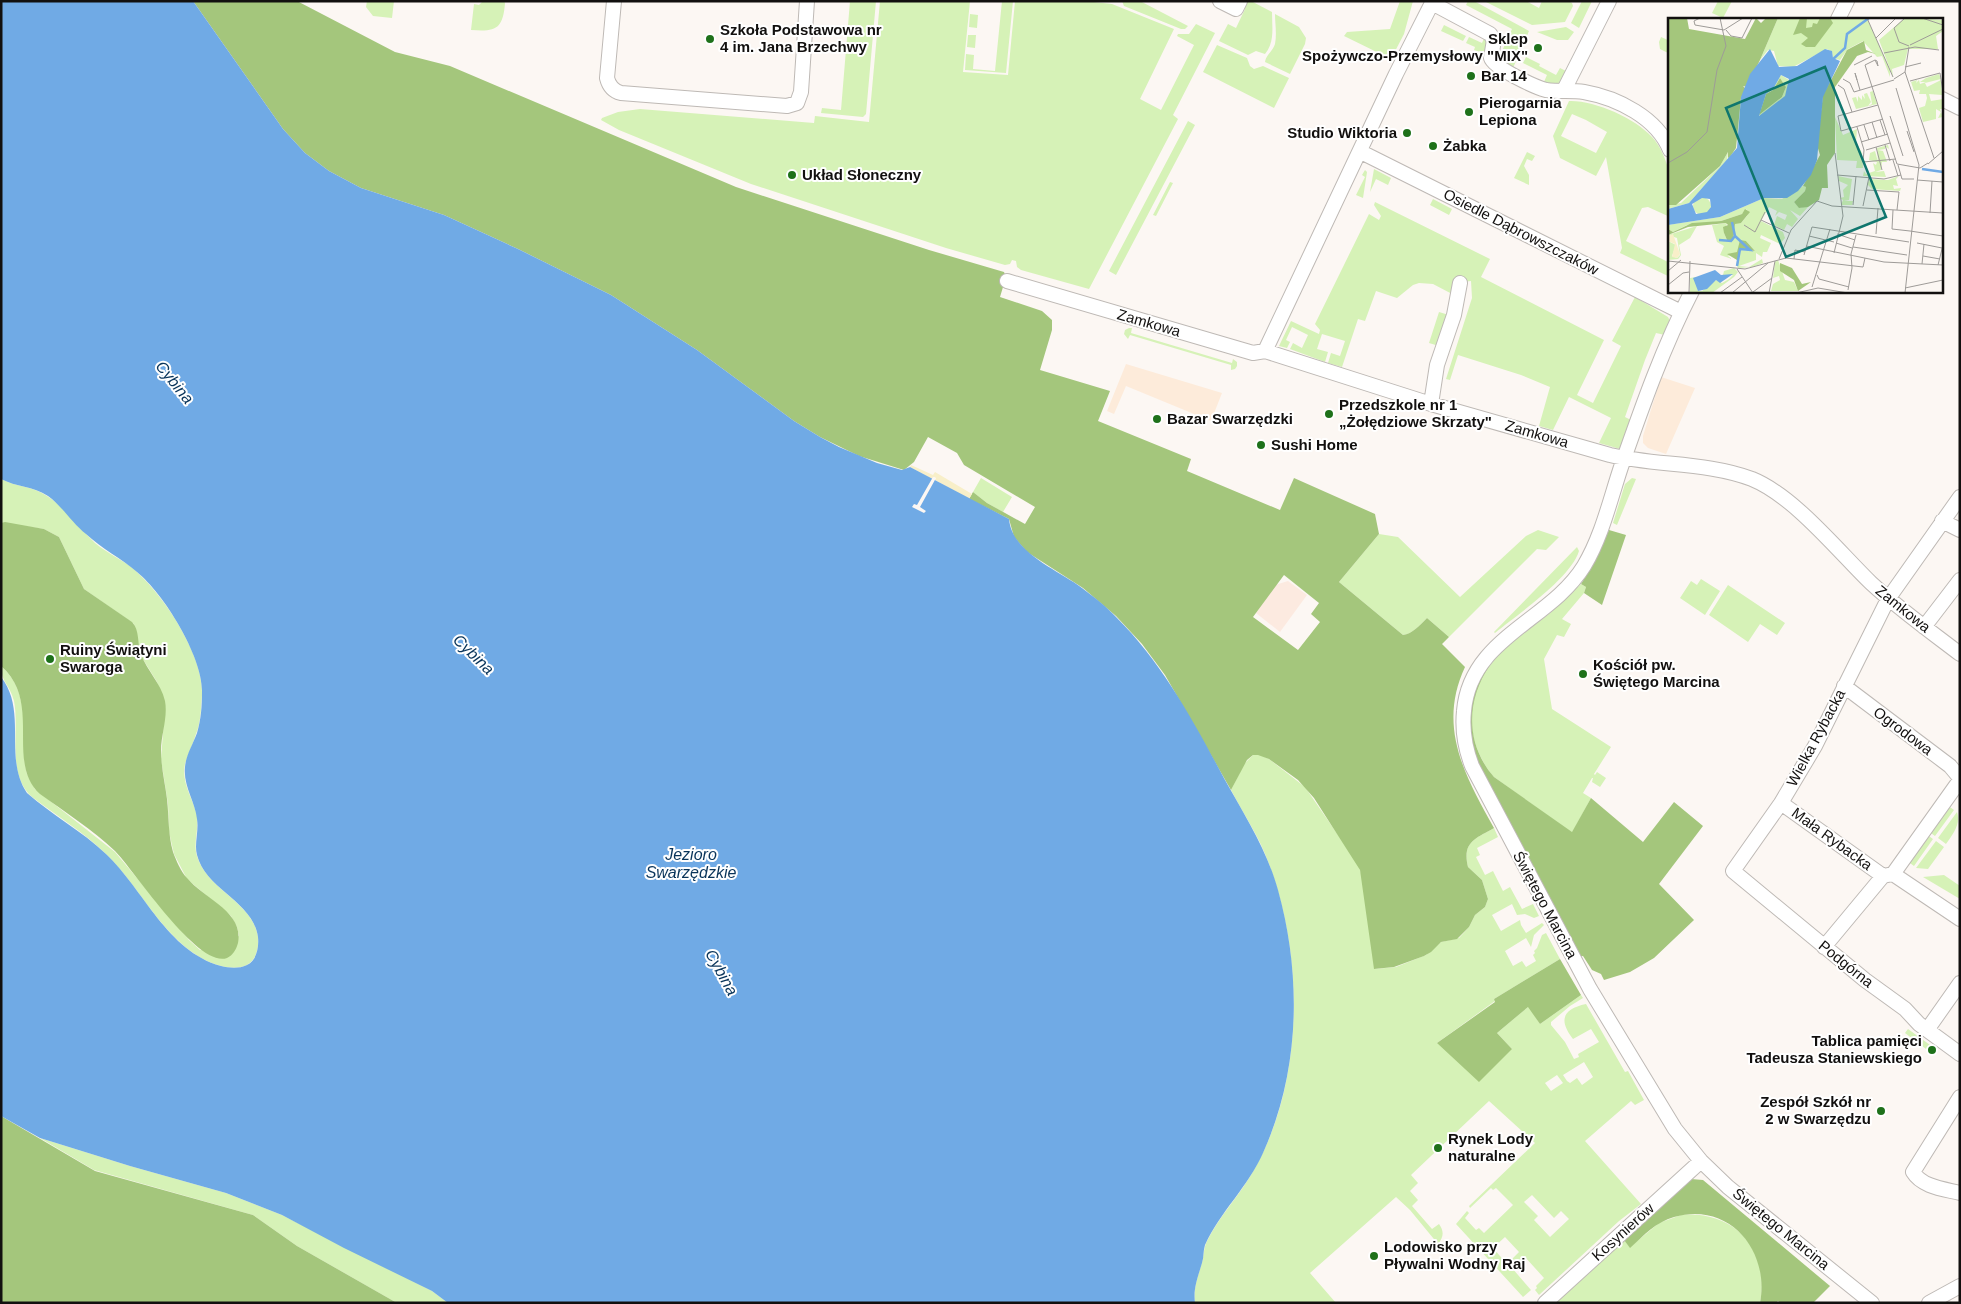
<svg xmlns="http://www.w3.org/2000/svg" width="1961" height="1304" viewBox="0 0 1961 1304" font-family="Helvetica,sans-serif">
<rect width="100%" height="100%" fill="#fcf7f3"/>
<path fill="#fdebda" d="M1126,364L1222,393L1211,421L1126,386L1114,414L1107,411Z
M1661,377L1695,388L1666,454L1648,448L1643,443V436Z"/>
<path fill="#fceae0" d="M1288,581L1307,595L1280,632L1256,613L1275,585Z"/>
<path fill="#d6f2b7" fill-rule="evenodd" d="M367,1H394L392,18L373,16L366,7Z
M483,1H504L505,3C503,29 496,32 471,30L474,4L479,5Z
M850,1H876L866,114L863,117L821,113L822,108L841,110Z
M880,1H970L963,72L1008,75L1015,1H1085L1112,4L1174,29L1140,99L1161,110L1194,45L1177,36L1178,34H1189L1196,24L1215,33L1173,115L1178,119L1089,289L1021,270L1017,267L1016,261L1012,260L1010,264L1005,265L946,248L751,184L619,130L601,120L602,118L618,112L640,109L814,123L815,116L869,122Z
M1002,1H1013L1006,73L965,70L966,54L974,55L973,69L995,71Z
M1122,1H1140L1188,26L1185,29H1181L1124,6Z
M1242,1H1251L1272,12C1272,27 1275,42 1265,54L1256,51L1248,55L1219,41L1228,24L1236,28L1245,9L1240,6Z
M1400,1H1413L1404,34L1391,59L1344,36L1347,32L1390,29Z
M1468,1H1474L1529,31L1513,68L1498,60L1512,29L1466,5Z
M1484,1H1526L1539,8L1542,1H1568L1572,3L1573,6L1565,22L1532,25Z
M1582,1H1592L1579,28L1571,23Z
M1718,1H1732L1723,18L1712,13Z
M970,14L978,15L977,28L969,27Z
M1275,14L1299,27L1306,38L1305,44L1290,74L1265,62C1266,55 1273,51 1275,44C1277,34 1275,23 1275,14Z
M1444,25L1466,36L1463,41L1441,31Z
M1566,27L1574,32L1568,40H1557L1537,32Z
M968,35H976L975,48L967,47Z
M1485,36L1487,38L1486,51L1480,52L1474,50L1475,47L1466,43L1469,37L1482,43Z
M1661,37L1670,41V54L1660,49L1659,42Z
M1217,45L1247,58L1250,66L1254,69L1263,66L1289,78L1274,108L1203,72Z
M1526,57L1540,64L1539,66L1556,75L1560,68L1566,71L1563,79L1555,86L1543,84L1547,75L1523,63Z
M1569,101C1594,100 1635,118 1652,137C1660,145 1666,160 1669,171C1673,182 1670,204 1670,217L1648,207L1642,208L1626,241L1670,263V277L1620,253L1622,248L1606,157L1596,176L1560,158L1553,136ZM1572,114L1586,120L1607,132L1596,153L1561,136Z
M1188,121L1195,125L1116,275L1109,271Z
M1527,152L1535,156L1532,161L1527,159L1524,166L1529,175V185L1514,178Z
M1374,169L1391,178L1388,185L1376,179L1370,192Z
M1365,170L1367,172L1363,198L1356,195L1365,177L1362,175Z
M1170,182L1173,183L1156,216L1153,215Z
M1433,199L1452,209L1449,215L1430,205Z
M1375,202L1490,259L1481,277L1604,340L1577,395L1593,403L1621,346L1612,341L1635,297L1668,317L1670,321L1665,335L1656,333L1645,360L1625,417L1633,421L1623,447L1620,449L1599,443L1611,418L1569,397L1553,430L1539,426L1550,387L1521,375L1458,355L1450,380L1446,379L1472,298L1471,281L1455,283L1454,295L1433,284L1419,283L1413,285L1397,298L1376,291L1365,321L1358,319L1342,367L1328,363L1331,353L1340,356L1345,341L1322,334L1317,349L1328,352L1325,362L1290,349L1293,343L1302,348L1308,335L1292,327L1286,340L1290,342L1287,348L1279,346L1291,321L1319,334L1320,330L1315,324L1369,214L1379,220L1381,216L1374,205Z
M1439,312L1449,315L1439,346L1429,343Z
M1129,328H1132L1131,333L1232,363L1233,359L1237,362V366L1235,369L1231,370V365L1130,335L1128,339L1124,334L1125,330Z
M981,478L1012,497L1003,512L987,503L973,492Z
M1632,478L1636,479L1617,525L1613,523L1625,484Z
M1,479C16,487 33,486 47,496C66,508 79,528 95,543C109,555 127,561 139,574C166,599 204,657 202,695C201,708 201,722 196,734C193,744 188,754 185,764C181,783 193,798 197,816C199,829 193,844 197,856C207,890 253,902 258,937C259,947 257,959 247,965C239,969 229,968 221,966C168,951 144,891 107,855C85,833 57,816 32,797C6,774 20,731 14,701C10,685 1,682 1,666C30,691 22,729 25,764L27,774L35,789L115,852L189,940L200,950L239,936L237,927L231,916L187,879L174,854L169,832L168,804L161,759L165,707L157,682L141,656L134,624L84,589L59,537L44,529L1,523Z
M1538,530L1559,537L1546,550L1537,549L1449,637L1427,618C1420,625 1412,634 1403,635L1339,582L1379,534L1398,537L1460,597L1526,536Z
M1577,547L1579,551C1571,578 1517,615 1495,633L1494,632Z
M1701,579L1720,591L1705,615L1680,598L1691,581L1697,585Z
M1581,584L1586,587L1584,593L1562,619L1571,624L1564,637L1557,635L1544,659L1552,709L1611,747L1594,774L1595,775L1597,772L1606,778L1600,787L1592,782L1593,778H1592L1583,793L1591,798L1572,833L1494,777C1467,746 1463,699 1489,666C1505,645 1529,630 1550,613C1560,604 1570,594 1581,584Z
M1728,585L1785,623L1777,635L1760,624L1748,642L1709,615Z
M1253,755H1261L1269,759L1305,787L1358,864L1362,876L1375,969L1396,967L1426,955L1441,942L1459,938L1469,927L1475,915L1485,907L1488,899L1482,880L1468,867C1462,842 1475,839 1494,828L1498,837L1477,848L1480,855L1476,857L1485,875L1493,871L1503,891L1510,887L1522,909L1533,904L1539,916L1534,918L1525,914L1517,915L1512,904L1492,915L1501,931L1520,920L1521,925L1526,933L1542,923L1544,925L1534,935L1531,947L1526,938L1505,951L1513,966L1522,961L1526,967L1536,961L1533,955L1535,953L1534,951L1537,948L1542,935L1546,933L1560,959L1494,999L1495,1001L1437,1043L1512,1049L1497,1033L1529,1006L1540,1024L1581,995L1583,998L1570,1006L1551,1022V1025L1565,1042L1574,1059L1579,1057L1578,1054L1599,1042L1591,1029L1573,1039C1558,1020 1563,1009 1586,1004L1625,1072L1628,1071L1644,1100L1635,1105L1631,1101L1585,1141L1641,1204L1619,1221L1539,1295L1535,1290L1537,1288L1536,1286L1544,1278L1525,1257L1512,1268L1531,1290L1523,1297L1456,1224L1467,1211L1469,1213L1465,1218L1476,1230L1479,1228L1484,1233L1513,1205L1496,1188L1493,1190L1491,1188L1470,1208L1469,1206L1535,1143L1489,1101L1411,1175L1418,1183L1410,1191L1418,1200L1412,1206L1432,1229L1439,1224C1444,1231 1444,1237 1438,1244L1410,1210L1396,1197L1310,1273L1336,1303H1195C1193,1290 1197,1279 1201,1266C1204,1258 1203,1249 1207,1241C1220,1215 1241,1194 1255,1168C1304,1080 1304,957 1269,864C1260,838 1244,815 1231,790L1244,764ZM1584,1062L1593,1077L1582,1085L1577,1078L1570,1083L1567,1081L1563,1075ZM1557,1075L1563,1083L1551,1091L1545,1083ZM1532,1195L1554,1218L1561,1211L1569,1219L1550,1237L1534,1220L1538,1216L1524,1202ZM1505,1237L1519,1252L1507,1264L1493,1248Z
M1947,805L1954,810L1935,836L1928,831Z
M1957,812C1961,824 1953,834 1946,844L1938,838Z
M1926,834L1933,839L1914,866L1907,861Z
M1936,841L1944,847L1928,869L1916,868Z
M1944,875L1960,886V899L1923,877Z
M1908,1029L1937,1050L1934,1055L1905,1033Z
M40,1138L130,1166L226,1193L282,1215L432,1291L448,1303H397L297,1246L253,1215L94,1170Z
M1681,1215C1735,1210 1770,1250 1760,1303H1554L1624,1240L1630,1247L1659,1223Z"/>
<path fill="#a4c67c" fill-rule="evenodd" d="M193,1H297L395,52L450,66L736,187L929,250L1004,272L1006,277L1000,297L1042,311L1052,320V330L1040,370L1110,391L1098,421L1191,459L1187,471L1280,510L1294,478L1375,514L1379,534L1339,582L1403,635C1412,634 1420,625 1427,618L1449,637L1442,644L1465,667C1437,727 1465,776 1494,828C1475,839 1462,842 1468,867L1482,880L1488,899L1485,907L1475,915L1469,927L1457,939L1441,942L1431,952L1424,956L1394,967L1374,969L1360,870L1314,798L1298,780L1269,759L1258,755H1253L1247,760L1231,790L1165,675L1142,644L1116,616L1083,588L1027,552L1014,537L1009,519L969,499L973,492L987,503L1025,524L1035,507L964,465L957,453L928,437L914,462L904,470L859,456L820,437L794,421L697,350L611,295L518,249L444,215L361,188L329,171L305,153L283,129ZM1284,575L1319,603L1311,614L1320,622L1298,650L1253,617Z
M5,522L44,529L59,537L84,589L132,622C140,630 137,644 141,654C147,671 161,683 165,701C168,717 161,735 161,750C161,767 165,783 167,799C169,817 168,834 173,852C176,860 181,872 187,878C204,899 244,911 238,943C236,950 233,955 227,958C198,969 134,870 115,851C93,830 65,812 40,794C5,763 43,702 1,666V523Z
M1609,530L1626,535L1602,605L1584,593L1586,587L1581,584L1595,561Z
M1490,665C1466,700 1465,744 1494,777L1572,832L1591,798L1643,842L1674,802L1703,826L1659,884L1694,920L1654,958L1630,972L1604,980L1601,974L1592,970L1583,956L1577,957L1474,763L1466,717L1481,671Z
M1560,959L1581,995L1540,1024L1528,1007L1497,1033L1512,1049L1479,1082L1437,1043L1495,1002L1494,999Z
M1,1116L95,1171L253,1215L297,1246L397,1303H1Z
M1691,1179L1703,1180L1830,1286L1813,1303H1780L1778,1301L1776,1303H1760C1770,1250 1729,1201 1674,1217C1656,1222 1644,1235 1630,1248L1624,1240Z"/>
<path fill="#f8efc9" d="M911,465L933,475L935,472L972,494L969,499L935,480L936,478L934,477L932,479L910,467Z"/>
<path fill="#70aae5" d="M1,1H193L283,129L305,153L329,171L361,188L444,215L518,249L611,295L697,350L794,421L820,437L839,447L877,463L902,470L910,467L1009,519C1012,553 1058,570 1082,588C1094,597 1107,607 1117,618C1163,664 1194,722 1225,780C1245,816 1267,850 1278,890C1302,976 1300,1071 1263,1153C1248,1187 1220,1212 1205,1245C1203,1251 1204,1257 1202,1263C1198,1277 1193,1288 1195,1303H448L432,1291L344,1248L282,1215L226,1193L130,1166L40,1138L1,1116V677C28,711 3,758 27,793C52,815 82,831 106,854C144,890 167,951 221,966C229,968 239,969 247,965C257,960 259,947 258,937C253,901 206,890 197,855C194,844 199,831 197,819C195,801 183,786 185,767C186,755 193,744 197,733C201,720 202,706 202,692C203,657 164,594 137,572C121,558 102,549 86,534C72,523 62,506 48,496C33,486 16,487 1,479Z"/>
<path fill="#fcf7f3" d="M933,477L936,478L920,507L926,511L924,513L912,507L914,504L917,505Z"/>
<g fill="none" stroke-linecap="round" stroke-linejoin="round">
<defs>
<path id="minor" d="M614,1L607,78C609,86 613,91 621,93L787,106L797,103L801,92L807,1
M1220,1L1236,9L1240,1
M1432,3L1490,34L1494,40L1491,58C1494,68 1535,87 1546,90C1559,92 1572,90 1584,92C1618,98 1657,118 1670,150
M1838,19L1847,1
M1564,90L1609,1
M1942,99L1960,108
M1361,152L1681,312
M1007,281L1253,353L1265,351L1431,404L1610,455C1656,466 1707,462 1752,479C1794,496 1838,551 1871,583C1899,609 1930,631 1960,654
M1692,291C1663,347 1642,407 1621,467C1610,500 1602,536 1584,566C1550,621 1470,638 1464,711C1462,730 1465,748 1472,766L1590,989L1675,1129L1701,1161L1728,1187L1872,1303
M1265,351L1396,74L1433,1
M1431,404L1437,365L1454,315L1460,283
M1960,497L1888,599L1815,746L1781,803L1733,871L1865,980L1905,1009L1919,1024L1960,1054
M1942,521L1960,530
M1924,627L1960,580
M1844,686L1950,766L1960,778
M1781,803L1883,876
M1893,874L1960,780
M1824,947L1883,876L1893,874L1960,919
M1927,1030L1960,983
M1960,1097L1913,1172C1922,1187 1944,1189 1960,1193
M1545,1303L1701,1161
M1929,1303L1960,1286"/>
</defs>
<use href="#minor" stroke="#beb9b5" stroke-width="16"/>
<use href="#minor" stroke="#fff" stroke-width="14"/>
</g>
<g fill="#1e711a" stroke="#fff" stroke-width="2">
<circle cx="710" cy="39" r="5"/>
<circle cx="1538" cy="48" r="5"/>
<circle cx="1471" cy="76" r="5"/>
<circle cx="1469" cy="112" r="5"/>
<circle cx="1407" cy="133" r="5"/>
<circle cx="1433" cy="146" r="5"/>
<circle cx="792" cy="175" r="5"/>
<circle cx="1329" cy="414" r="5"/>
<circle cx="1157" cy="419" r="5"/>
<circle cx="1261" cy="445" r="5"/>
<circle cx="50" cy="659" r="5"/>
<circle cx="1583" cy="674" r="5"/>
<circle cx="1932" cy="1050" r="5"/>
<circle cx="1881" cy="1111" r="5"/>
<circle cx="1438" cy="1148" r="5"/>
<circle cx="1374" cy="1256" r="5"/>
</g>
<g text-anchor="middle" stroke-width="4" stroke-linejoin="round" paint-order="stroke">
<g font-size="15" font-weight="bold" fill="#12100f" stroke="#fff" text-anchor="start">
<text x="720" y="35">Szkoła Podstawowa nr<tspan x="720" dy="17">4 im. Jana Brzechwy</tspan></text>
<text x="1528" y="44" text-anchor="end">Sklep<tspan x="1528" dy="17">Spożywczo-Przemysłowy "MIX"</tspan></text>
<text x="1481" y="81">Bar 14</text>
<text x="1479" y="108">Pierogarnia<tspan x="1479" dy="17">Lepiona</tspan></text>
<text x="1397" y="138" text-anchor="end">Studio Wiktoria</text>
<text x="1443" y="151">Żabka</text>
<text x="802" y="180">Układ Słoneczny</text>
<text x="1339" y="410">Przedszkole nr 1<tspan x="1339" dy="17">„Żołędziowe Skrzaty"</tspan></text>
<text x="1167" y="424">Bazar Swarzędzki</text>
<text x="1271" y="450">Sushi Home</text>
<text x="60" y="655">Ruiny Świątyni<tspan x="60" dy="17">Swaroga</tspan></text>
<text x="1593" y="670">Kościół pw.<tspan x="1593" dy="17">Świętego Marcina</tspan></text>
<text x="1922" y="1046" text-anchor="end">Tablica pamięci<tspan x="1922" dy="17">Tadeusza Staniewskiego</tspan></text>
<text x="1871" y="1107" text-anchor="end">Zespół Szkół nr<tspan x="1871" dy="17">2 w Swarzędzu</tspan></text>
<text x="1448" y="1144">Rynek Lody<tspan x="1448" dy="17">naturalne</tspan></text>
<text x="1384" y="1252">Lodowisko przy<tspan x="1384" dy="17">Pływalni Wodny Raj</tspan></text>
</g>
<g font-size="15" fill="#12100f" stroke="#fff">
<text transform="translate(1521 232) rotate(27)" y="5">Osiedle Dąbrowszczaków</text>
<text transform="translate(1149 323) rotate(16)" y="5">Zamkowa</text>
<text transform="translate(1537 434) rotate(16)" y="5">Zamkowa</text>
<text transform="translate(1903 609) rotate(39)" y="5">Zamkowa</text>
<text transform="translate(1903 731) rotate(37)" y="5">Ogrodowa</text>
<text transform="translate(1816 738) rotate(-62)" y="5">Wielka Rybacka</text>
<text transform="translate(1832 839) rotate(36)" y="5">Mała Rybacka</text>
<text transform="translate(1545 905) rotate(62)" y="5">Świętego Marcina</text>
<text transform="translate(1846 964) rotate(39)" y="5">Podgórna</text>
<text transform="translate(1781 1229) rotate(39)" y="5">Świętego Marcina</text>
<text transform="translate(1623 1232) rotate(-42)" y="5">Kosynierów</text>
</g>
<g font-size="16" font-style="italic" fill="#09345a" stroke="#fff">
<text transform="translate(175 382) rotate(51)" y="6">Cybina</text>
<text transform="translate(474 654) rotate(44)" y="6">Cybina</text>
<text x="691" y="860">Jezioro<tspan x="691" dy="18">Swarzędzkie</tspan></text>
<text transform="translate(722 972) rotate(61)" y="6">Cybina</text>
</g>
</g>
<g transform="translate(1668 18)">
<rect width="275" height="275" fill="#fcf7f3"/>
<path d="M110,0H199L222,52V59L214,38L209,39L195,23L180,31L172,42L165,40L164,34L159,31L125,49L110,48L106,33L100,32L92,42ZM237,0L275,2V13L268,18L270,31H240L236,47L224,51L225,59L211,22ZM271,56L273,61L257,65L259,69L273,62L274,77L261,76L263,83L275,81V91H272L275,99L270,100L273,94L268,91V101L255,104L251,90L257,88L259,80L258,76H251L252,72L246,73L243,64L249,62L248,65L251,62L252,66L258,64H252L258,60ZM113,57L121,62L118,78L92,98L90,93L98,76ZM112,60L118,69L114,79L91,97L98,76L106,71ZM205,73L209,86L188,91L184,80L188,79L190,84V78L194,82V77L197,81L196,76L199,75L203,84L200,88L204,86L202,74ZM167,99L175,117L189,111L188,124L194,135L195,150H188L189,143L169,142ZM220,127L221,131L217,128V131L210,132L215,133L219,144H214L213,152L207,154L216,153L218,159L195,158L196,153L198,156L207,153L205,145L208,147L209,144L201,142L202,135L207,133L210,144L209,130ZM60,134L59,142L21,185L0,191V187L13,185L52,148ZM170,158L184,161L181,182L176,183H185L184,187H173L175,182L172,180L176,179L175,172L180,167L171,163ZM231,158L228,161L230,168L225,167L226,171L233,170L232,173L204,171L199,166L202,161L220,162ZM135,168L138,169L137,173L126,184L132,190L138,188L140,189L132,198L122,192L130,201L124,209L119,206L116,212L106,207L109,198L117,202L119,197L111,194L107,198L109,193L101,189L93,203L115,214L117,220L112,226L93,217L92,220L103,225L99,234H95L94,239L88,235V242L71,248L81,249L94,241L95,245L84,249L70,250L69,248L72,232L87,233L78,223L69,234L60,238L64,241L52,237L56,228L49,224L44,207L59,205L56,215L59,222L66,215L67,205H73L79,198L81,194L78,191L74,196L53,203L19,207L5,214L0,211V207L6,206L52,199L96,180L114,181ZM25 188a9 9 0 1 1 18 0a9 9 0 1 1-18 0ZM29,208L22,220L11,227L13,237L11,240L10,241L0,242V223L8,227L4,238L9,240L12,237L9,220L0,217ZM110,242L117,262L126,264L130,273H103L105,266L112,262L111,258L105,260L107,244ZM66,250L70,254L66,259L44,275H22V260L28,259L30,273H34L48,262L54,265L61,261L65,257H55L56,253Z" fill="#d6f2b7" fill-rule="evenodd"/>
<path d="M0,0H19L21,11L77,21L88,0L93,5L98,0H110L92,42L79,69L75,68L78,71L73,80L68,130L62,139L60,140V134L52,148L8,187H0ZM132,0H139L138,10L144,9L145,5L149,6L152,0H162L165,5L147,29H138L133,26L140,20L133,15L125,17ZM196,23L198,32L208,36L200,34L189,38L167,69V135L159,147L160,170H154L151,182L140,189L131,190L126,184L137,173L138,169L135,168L152,137L149,127L155,77L179,32ZM112,60L118,69L114,79L91,97L98,76L105,72ZM77,191L82,194L73,205L67,206L65,223L59,222L56,215L55,209L60,207L58,205L20,209L0,217V211L5,214L24,205L53,203L74,196ZM72,222L78,223L87,233L72,231L70,247L69,242L59,236L69,234ZM112,245L124,250L134,266L143,264L130,273L126,262L112,253Z" fill="#a4c67c"/>
<path d="M5,216L12,236L9,240L4,239L7,226L0,223V218Z" fill="#f8efc9"/>
<path d="M102,31L111,49L129,48L157,31L164,33L165,40L172,43L155,79L149,142L143,157L130,173L119,180H96L52,199L0,207V191L21,185L69,130L73,79L82,56ZM113,57L121,61L117,78L91,98L98,76L105,71ZM34,180L42,181L43,189L39,194L28,196L24,186ZM47,252L53,257L65,256L52,265L48,262L39,271L30,273L25,260Z" fill="#70aae5" fill-rule="evenodd"/>
<path fill="none" stroke="#70aae5" stroke-width="2.5" d="M162,44L177,30L179,16L201,0M254,151L275,154M64,204L67,218L82,232L72,231L69,248M51,222L63,223L67,218"/>
<path fill="none" stroke="#9e9b98" stroke-width="1" d="M32,0L26,3L27,7L56,12L75,0M199,0L225,59M237,0L226,10L231,24L241,28M254,0L275,7M58,12L63,18L74,20L84,0M208,20L228,0M242,27L275,11M216,35L247,29L271,32M207,42L209,43L210,48L207,42L197,47L229,146L252,150L260,145M186,47L204,38M237,49L253,45M237,54L266,140M175,61L182,65L186,74L226,62M226,61L237,54L241,29M189,62L187,55L192,72M242,63L272,55L275,74M170,67L176,71L184,94M228,70L251,147L237,275M210,87L170,98L173,113L215,101M222,98L235,138M212,102L217,117M204,104L209,120M196,107L201,122M189,109L196,132L195,144L228,141M239,113L246,134M193,124L220,116M217,127L222,143M208,129L214,152M198,132L222,125M225,142L230,158M0,145L19,134L39,114L49,52L58,28L52,0M260,146L275,133M230,147L234,161H246M169,157L216,161L233,157M249,162L275,164M199,172L231,174L229,192M185,187L188,158M195,188L201,159M225,192L224,211L242,213M262,195L264,163M93,202L121,215M76,207L87,214L97,194M242,213L275,218M169,216L187,222M208,216L210,190M141,218L166,224M168,225L184,230M249,225L274,230M138,228L216,244L275,247M185,229L239,237M166,235L175,198L167,135M136,237L144,209L241,224M255,238L272,241M111,241L123,212L149,183L164,188L275,195M126,241L127,232L137,234M0,243L77,251L118,240L195,249L197,240M254,246L256,226M270,247L275,227M69,251L85,275M0,253L13,242M149,257L151,261L181,269M0,267L15,255L21,254M144,269L162,211M237,270L275,262M180,272L184,250L183,236L188,217M85,274L104,260M21,275L22,243M52,275L74,259M64,275L100,245M101,275L107,243M128,275L150,270L180,275"/>
<path fill="#0f766e" fill-opacity="0.15" stroke="#0f766e" stroke-width="2.5" d="M157,49L218,199L118,239L58,90Z"/>
<rect width="275" height="275" fill="none" stroke="#12100f" stroke-width="2.5"/>
</g>
<rect width="1961" height="1304" fill="none" stroke="#12100f" stroke-width="5"/>
</svg>
